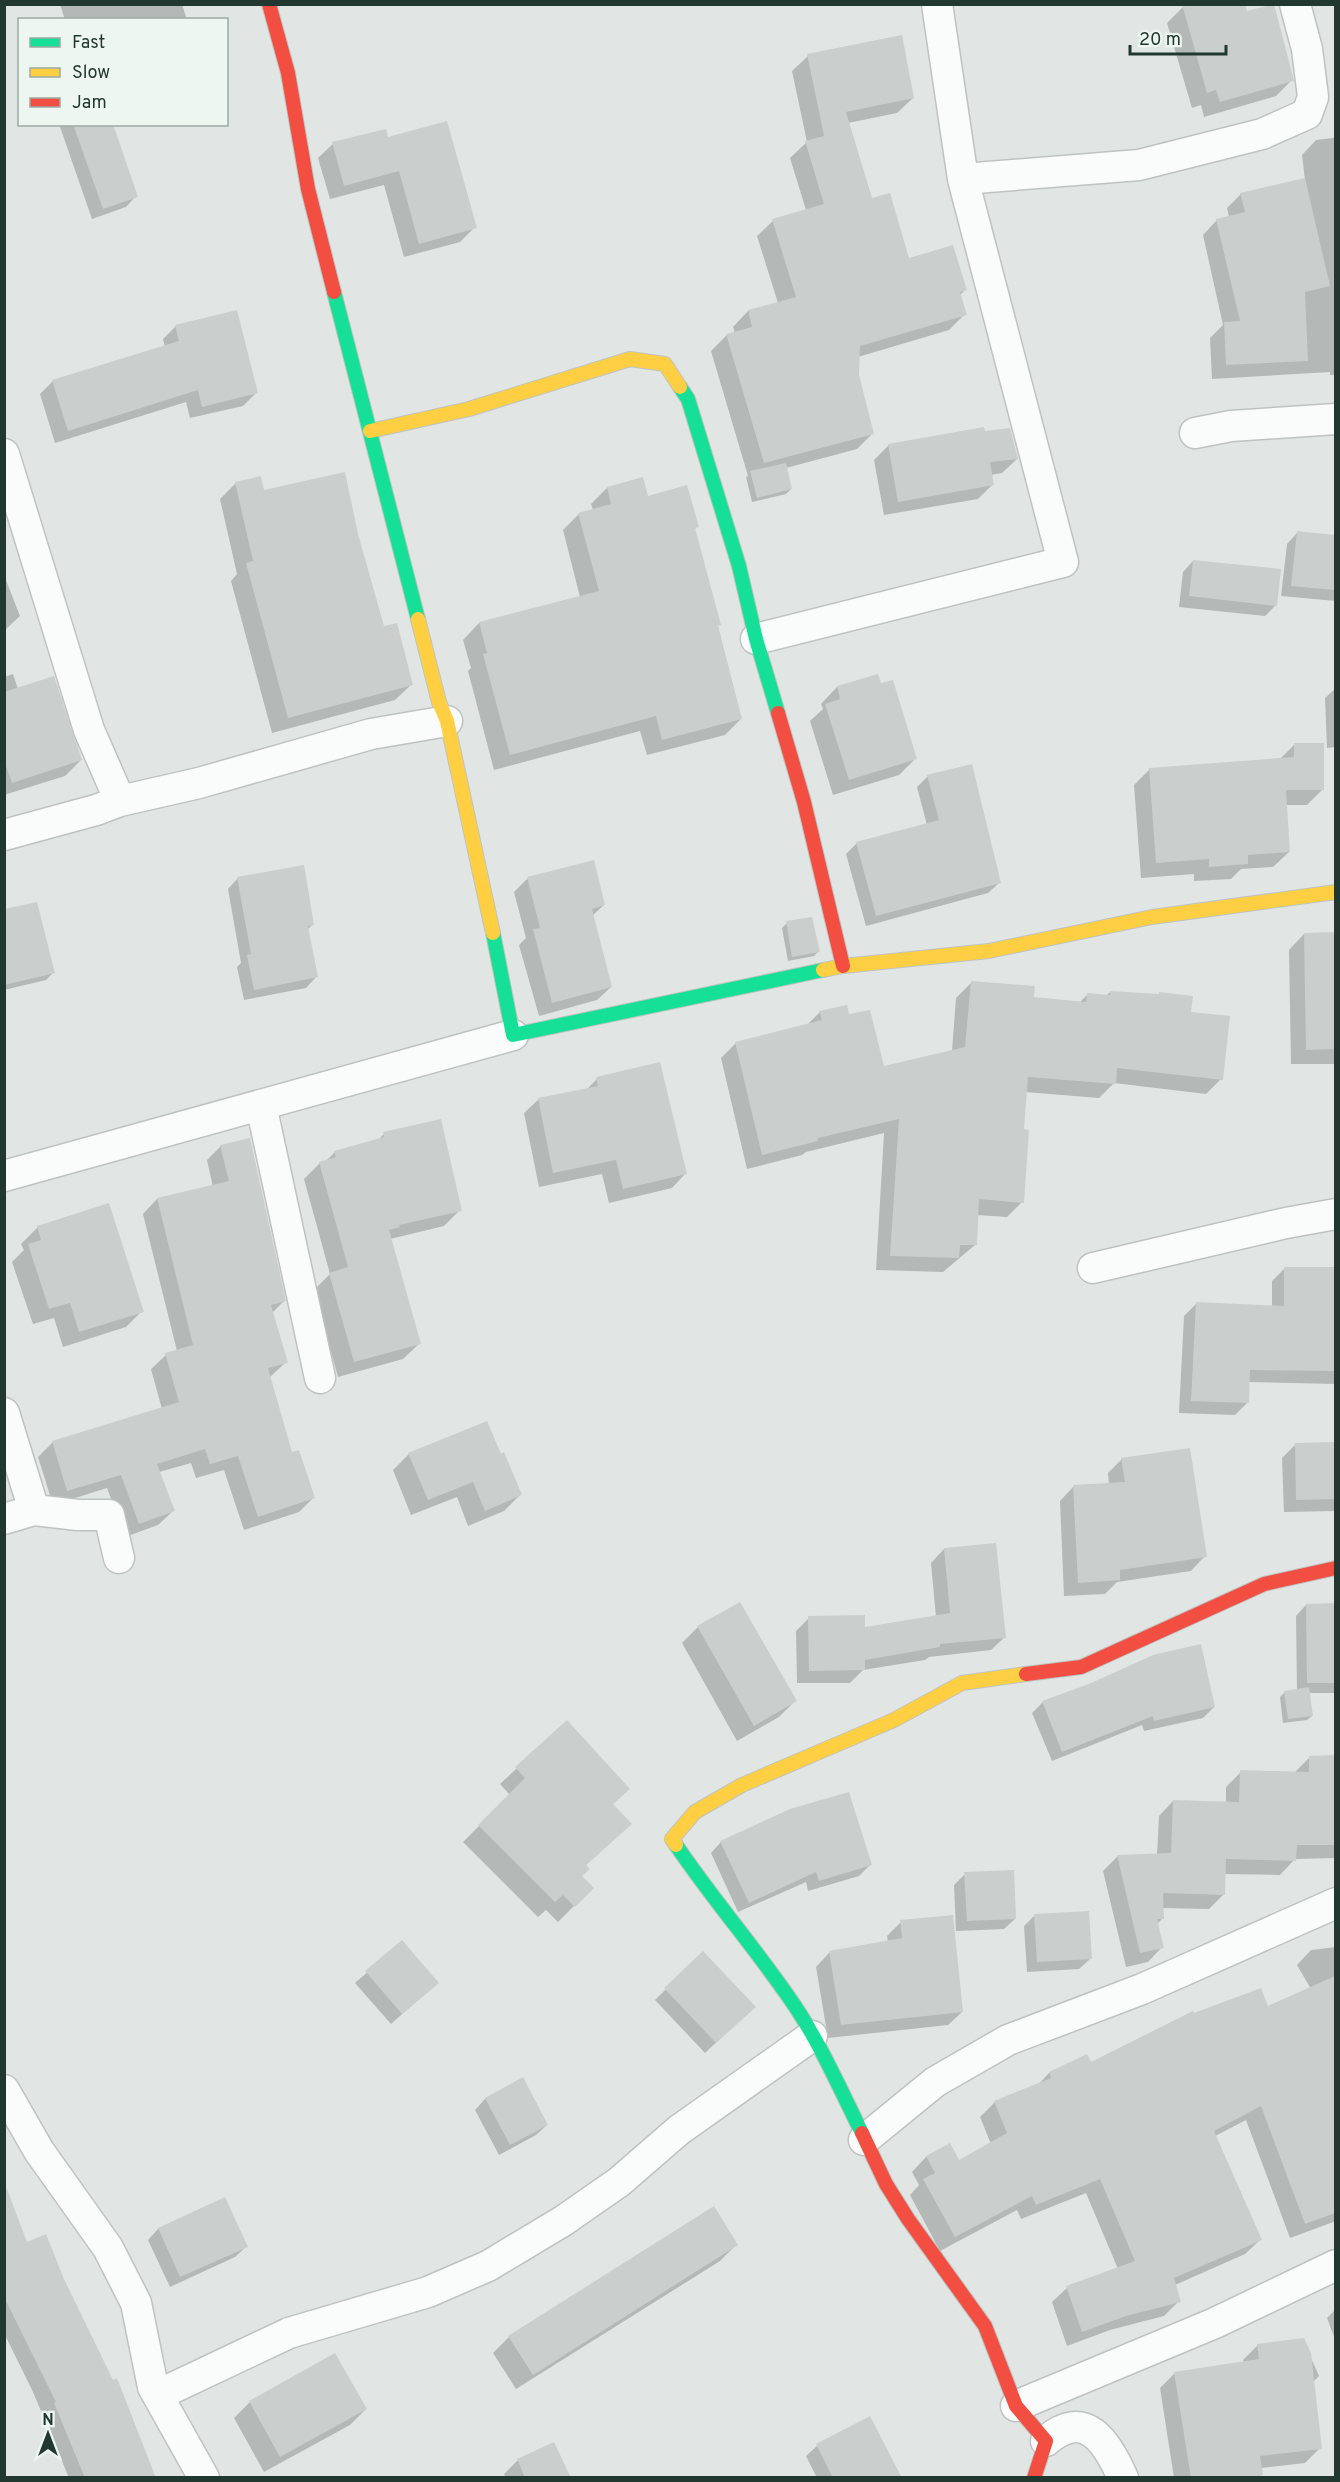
<svg xmlns="http://www.w3.org/2000/svg" width="1340" height="2482" viewBox="0 0 1340 2482" font-family="Overpass,sans-serif">
<rect width="100%" height="100%" fill="#e1e6e4"/>
<path fill="#0003" d="M60,4H182L187,20H65Z
M1183,7L1246,12L1292,80L1276,96L1204,117L1201,105L1192,108L1167,23Z
M808,56L913,98L897,113L848,123L871,200L908,260L965,290L959,296L965,314L949,330L858,357L857,375L873,433L857,449L786,468L791,489L786,494L752,502L746,477L748,476L711,351L727,335L735,333L733,327L748,311L778,303L757,236L773,221L806,210L790,158L807,142L792,71Z
M59,124H111L136,196L126,207L92,219Z
M1336,135V375H1330V372L1212,379L1210,338L1223,325L1203,235L1217,220L1229,217L1227,208L1241,194L1305,180L1302,155L1316,140L1333,138Z
M387,139L475,227L460,242L404,257L384,185L330,199L318,158L333,144Z
M176,326L256,393L243,406L190,418L186,402L55,443L40,394L52,382L165,347L163,339Z
M983,432L1017,459L1002,473L991,475L993,484L978,499L884,515L874,460L889,445Z
M236,483L263,492L357,534L383,628L412,684L395,700L272,733L231,581L237,574L220,499Z
M607,488L646,497L697,527L694,530L741,719L725,735L647,755L640,731L494,770L468,671L471,668L463,640L479,623L580,597L563,530L579,514L593,510L591,504Z
M1297,533L1336,537V601L1281,596L1287,544Z
M1193,561L1276,605L1265,616L1179,607L1183,572Z
M4,575L20,616L4,631Z
M13,674L18,689L81,760L65,776L4,795V677Z
M837,687L915,759L899,775L833,795L810,721L823,709L821,704Z
M1336,688V747L1327,748L1325,698Z
M1294,745L1323,789L1307,805H1285L1289,852L1273,867L1241,869L1231,879L1194,881V874L1141,878L1134,785L1150,769L1279,760Z
M971,766L999,883L988,893L866,926L846,854L857,843L927,825L917,787L927,777Z
M238,878L313,924L307,930L316,977L306,988L244,1000L237,967L241,963L228,889Z
M527,879L604,905L592,916L611,987L597,1000L539,1016L519,945L526,938L514,892Z
M4,910L53,973L46,980L4,990Z
M787,923L819,951L814,956L788,961L782,928Z
M1304,934H1336V1064H1291L1289,950Z
M971,983L1033,998L1080,1002L1087,995L1106,996L1110,992L1189,1014L1221,1079L1206,1094L1114,1083L1099,1098L1025,1092L1023,1131L1022,1202L1007,1217L977,1215L975,1245L943,1272L876,1270L884,1133L806,1152L802,1155L747,1169L721,1058L736,1043L807,1025L820,1012L848,1016L883,1068L952,1051L956,998Z
M597,1079L686,1173L672,1188L609,1203L602,1174L539,1187L524,1113L539,1099L586,1090Z
M384,1134L460,1210L444,1226L390,1239L420,1343L403,1359L338,1377L314,1290L330,1274L304,1179L320,1163L326,1161L335,1152L377,1141Z
M221,1146L284,1301L272,1313L286,1362L269,1378L291,1454L313,1498L299,1512L244,1530L224,1470L196,1478L191,1463L159,1472L173,1511L158,1525L125,1537L107,1488L53,1505L38,1457L52,1443L162,1409L151,1369L166,1355L177,1351L143,1214L157,1199L213,1187L207,1160Z
M38,1227L142,1311L126,1327L63,1347L54,1318L33,1324L12,1262L24,1250L21,1244Z
M1285,1268L1336,1269V1384L1248,1382L1247,1403L1235,1415L1179,1413L1184,1316L1197,1303L1272,1307V1281Z
M1336,1444V1511L1284,1512L1282,1458L1295,1445Z
M409,1454L500,1456L520,1495L504,1511L468,1526L457,1497L411,1515L393,1470Z
M1122,1459L1205,1556L1191,1571L1117,1582L1105,1594L1064,1596L1060,1501L1074,1486L1109,1485L1108,1473Z
M944,1549L1005,1637L991,1650L929,1657L925,1660L863,1670L850,1683H797L796,1631L809,1618L863,1628L936,1617L931,1563Z
M1306,1605H1336V1693H1308L1312,1716L1307,1720L1283,1723L1280,1697L1285,1692L1297,1690L1296,1616Z
M698,1627L795,1701L779,1717L737,1741L682,1643Z
M1043,1702L1214,1707L1203,1718L1144,1731L1142,1725L1052,1761L1032,1713Z
M567,1722L612,1805L630,1824L585,1866L580,1876L592,1888L558,1922L546,1910L538,1917L463,1842L510,1795L500,1784Z
M1310,1757H1336V1858L1295,1859L1280,1875L1224,1874L1223,1895L1209,1909L1162,1908L1163,1918L1157,1924L1162,1947L1148,1962L1126,1967L1103,1871L1118,1856L1157,1855L1159,1816L1173,1801L1226,1803V1787L1241,1772H1295Z
M721,1842L870,1865L859,1876L808,1891L806,1882L738,1912L711,1853Z
M965,1874L1015,1919L1004,1929L956,1931L954,1885Z
M1035,1915L1090,1959L1079,1969L1027,1972L1024,1926Z
M901,1922L962,2012L948,2025L828,2038L816,1967L829,1953L888,1942L887,1936Z
M402,1942L437,1983L391,2024L355,1983Z
M1336,1947V2221L1290,2238L1246,2120L1215,2136L1260,2240L1245,2254L1175,2285L1179,2301L1164,2316L1110,2330L1067,2346L1052,2302L1067,2288L1118,2269L1086,2193L1021,2219L1017,2210L940,2251L910,2195L919,2185L912,2172L926,2157L949,2145L959,2162L991,2144L980,2117L995,2102L1037,2086L1049,2073L1090,2064L1267,2009L1311,1989L1297,1965L1311,1950Z
M703,1953L743,2017L705,2053L655,2000Z
M522,2079L547,2125L536,2135L499,2155L475,2110L485,2099Z
M4,2188L26,2243L62,2280L154,2478H69L33,2392L4,2333Z
M224,2199L246,2247L235,2257L170,2287L148,2240L158,2229Z
M736,2245L720,2261L516,2389L493,2353L509,2337Z
M1336,2309V2342L1327,2318Z
M1303,2340L1319,2376L1313,2382L1320,2448L1305,2463L1261,2468L1262,2474L1258,2478H1174L1160,2388L1175,2373L1244,2363L1243,2360L1258,2345Z
M250,2402L366,2409L350,2425L264,2472L234,2418Z
M870,2418L900,2478H817L806,2456L817,2446Z
M553,2444L569,2478H506L504,2474L517,2461Z"/>
<path fill="#cacfcd" d="M1182,4H1245L1247,11L1274,4L1294,81L1220,102L1216,90L1207,93Z
M902,35L914,98L846,112L872,198L890,193L909,258L953,245L967,290L960,292L967,315L860,346L859,375L874,434L764,463L726,334L752,327L748,310L796,297L772,219L824,204L805,141L824,136L807,54Z
M447,121L477,228L419,244L399,171L344,186L332,142L386,129L388,137Z
M73,124H113L138,197L103,209Z
M1305,178L1330,286L1305,292L1308,361L1226,365L1224,322L1240,321L1216,219L1245,212L1240,193Z
M237,310L258,393L202,407L198,390L68,431L52,380L179,341L175,325Z
M984,427L985,431L1010,428L1018,459L990,462L994,485L898,502L888,444Z
M786,463L792,489L757,498L750,471Z
M345,472L358,534L384,626L397,623L413,685L288,718L246,563L253,561L235,482L261,476L264,490Z
M643,477L648,496L687,485L699,527L695,528L721,625L718,626L742,719L662,740L656,716L510,755L483,654L487,653L479,622L599,591L578,513L611,504L607,487Z
M1297,531L1335,535V590L1291,586Z
M1193,560L1281,569L1277,606L1189,596Z
M878,674L881,683L893,680L917,759L849,780L825,704L840,699L837,686Z
M54,676L82,760L12,783L4,760V692Z
M1294,743H1324V790H1286L1290,852L1248,855V864L1209,867V859L1156,863L1149,768L1294,757Z
M972,764L1001,883L876,916L856,842L939,820L927,775Z
M594,860L605,905L592,909L612,987L552,1003L533,929L540,928L527,877Z
M304,865L314,925L308,926L318,977L254,990L247,955L251,954L237,877Z
M37,902L55,973L4,985V909Z
M812,917L820,952L792,957L786,921Z
M1335,932V1049L1306,1050L1304,933Z
M971,981L1035,986L1034,997L1086,1002L1087,993L1110,995V991L1159,994V992L1193,996L1191,1012L1230,1016L1223,1080L1117,1068L1116,1084L1028,1077L1024,1129L1029,1130L1024,1203L979,1199L977,1245H960L959,1258L890,1256L899,1119L818,1138V1141L762,1155L735,1042L822,1020L819,1011L847,1005L849,1014L870,1010L884,1066L965,1047Z
M660,1062L687,1174L623,1189L616,1160L553,1173L538,1098L598,1086L596,1077Z
M441,1119L462,1211L399,1225L400,1227L389,1230L421,1344L354,1362L329,1273L348,1267L319,1162L336,1157L334,1151L384,1137L383,1132Z
M250,1138L286,1301L271,1305L288,1363L268,1368L292,1452L299,1450L315,1498L258,1517L238,1456L210,1464L205,1449L157,1464L175,1511L139,1524L121,1475L67,1491L52,1441L179,1402L165,1353L193,1345L157,1198L229,1181L220,1145Z
M109,1203L144,1312L79,1332L70,1303L49,1309L28,1244L41,1240L37,1226Z
M1284,1267H1335V1371L1250,1370L1249,1403L1191,1401L1196,1302L1284,1306Z
M487,1421L501,1454L504,1452L522,1495L485,1511L473,1482L428,1500L408,1453Z
M1335,1442V1499L1296,1500L1295,1443Z
M1190,1448L1207,1557L1120,1570V1580L1078,1583L1073,1485L1125,1482L1121,1458Z
M996,1543L1006,1638L940,1644V1647L865,1660V1670L809,1671L808,1616L865,1615V1627L950,1613L944,1548Z
M740,1602L797,1701L754,1726L697,1626Z
M1335,1603V1683H1307L1306,1604Z
M1201,1644L1215,1707L1154,1721L1153,1716L1062,1752L1042,1701L1089,1684L1153,1655Z
M1309,1687L1313,1716L1288,1719L1284,1691Z
M567,1720L630,1789L613,1804L632,1824L586,1865L590,1869L582,1876L594,1888L575,1907L563,1895L555,1902L478,1825L525,1778L515,1767Z
M1335,1755V1845H1297L1296,1861L1226,1859L1225,1895L1163,1893L1164,1919H1157L1164,1948L1140,1953L1117,1855L1171,1853L1173,1800L1239,1802L1240,1770L1309,1772V1756Z
M849,1792L872,1865L819,1881L816,1872L749,1903L720,1841L790,1809Z
M1014,1870L1016,1919L967,1921L964,1872Z
M1089,1911L1092,1959L1037,1962L1034,1914Z
M953,1915L963,2012L841,2025L829,1951L902,1938L900,1920Z
M402,1940L439,1983L402,2014L365,1971Z
M703,1951L756,2007L716,2043L664,1988Z
M1335,1976V2213L1305,2224L1261,2106L1214,2131L1262,2240L1174,2278L1181,2302L1126,2316L1082,2332L1066,2286L1135,2261L1100,2179L1036,2205L1032,2196L955,2237L923,2179L935,2173L926,2156L950,2143L959,2160L1007,2133L994,2101L1051,2078L1049,2072L1087,2054L1091,2062L1193,2011L1194,2013L1261,1988L1268,2006Z
M523,2077L548,2125L510,2145L485,2098Z
M7,2189L27,2242L46,2234L64,2279L113,2380L117,2378L156,2478H85L54,2403L56,2402L4,2297V2190Z
M225,2197L248,2247L180,2277L158,2228Z
M714,2206L738,2245L533,2375L508,2336Z
M1304,2338L1311,2353L1322,2449L1260,2456L1263,2475L1245,2478H1191L1174,2372L1259,2359L1257,2344Z
M335,2353L367,2409L280,2457L249,2401Z
M870,2416L902,2478H833L816,2444Z
M554,2442L571,2478H525L517,2459Z"/>
<g fill="none" stroke-linecap="round" stroke-linejoin="round">
<defs>
<path id="street" d="M963,179L1139,165L1262,134L1307,114L1313,97L1307,49L1295,4
M1195,433L1231,426L1336,419
M4,454L89,730L120,801L96,810L4,835
M756,639L1063,562L963,179L937,4
M120,801L199,783L371,734L447,721
M261,1105L320,1378
M4,1176L513,1035
M1093,1268L1286,1223L1336,1214
M4,1413L34,1510L4,1519
M34,1510L78,1515H109L119,1558
M4,2090L39,2151L108,2248L136,2303L153,2387L204,2478
M864,2140L935,2082L1008,2040L1142,1989L1336,1903
M158,2395L289,2333L428,2292L488,2266L563,2221L619,2182L679,2130L812,2036
M1016,2406L1215,2323L1336,2265
M1046,2441C1086,2406 1108,2444 1123,2478"/>
<path id="fast" d="M334,292L418,619
M680,387L688,399L739,566L756,639L778,713
M493,933L513,1035L823,970
M676,1845C711,1897 752,1944 788,1996C818,2038 839,2087 862,2133"/>
<path id="slow" d="M370,431L469,409L630,359L665,364L680,387
M418,619L439,702L447,721L493,933
M823,970L843,966L989,951L1152,917L1336,892
M676,1845L672,1839L695,1812L742,1785L894,1720L962,1683L1026,1674"/>
<path id="jam" d="M269,4L288,73L308,189L334,292
M778,713L804,802L843,966
M1026,1674L1081,1667L1264,1584L1336,1568
M862,2133L886,2184L908,2219L985,2326L1016,2406L1046,2441L1034,2478"/>
</defs>
<use href="#street" stroke="#bec3c1" stroke-width="33"/>
<use href="#fast" stroke="#bdc4c1" stroke-width="16"/>
<use href="#slow" stroke="#bdc4c1" stroke-width="16"/>
<use href="#jam" stroke="#bdc4c1" stroke-width="16"/>
<use href="#street" stroke="#fafbfb" stroke-width="30"/>
<use href="#fast" stroke="#16e098" stroke-width="14"/>
<use href="#slow" stroke="#ffcf43" stroke-width="14"/>
<use href="#jam" stroke="#f24e42" stroke-width="14"/>
</g>
<rect width="1340" height="2482" fill="none" stroke="#213830" stroke-width="12"/>
<rect x="18" y="18" width="210" height="108" fill="#eef6f2" stroke="#9caaa4" stroke-width="1.5"/>
<rect x="30" y="38" width="30" height="9" fill="#16e098" stroke="#9caaa4" stroke-width="1.5"/>
<text x="72" y="48" font-size="18" fill="#213830">Fast</text>
<rect x="30" y="68" width="30" height="9" fill="#ffcf43" stroke="#9caaa4" stroke-width="1.5"/>
<text x="72" y="78" font-size="18" fill="#213830">Slow</text>
<rect x="30" y="98" width="30" height="9" fill="#f24e42" stroke="#9caaa4" stroke-width="1.5"/>
<text x="72" y="108" font-size="18" fill="#213830">Jam</text>
<g transform="translate(48 2434)" stroke="#eef6f2" stroke-width="4.5" paint-order="stroke">
<path d="M0-4.5L10 22L0 15L-10 22Z" fill="#213830"/>
<text y="-9" font-size="16" font-weight="bold" text-anchor="middle" fill="#213830">N</text>
</g>
<path d="M1130 45v9h96v-9" fill="none" stroke="#213830" stroke-width="3"/>
<text x="1139" y="45" font-size="18" fill="#213830" stroke="#eef6f2" stroke-width="4.5" paint-order="stroke">20 m</text>
</svg>
